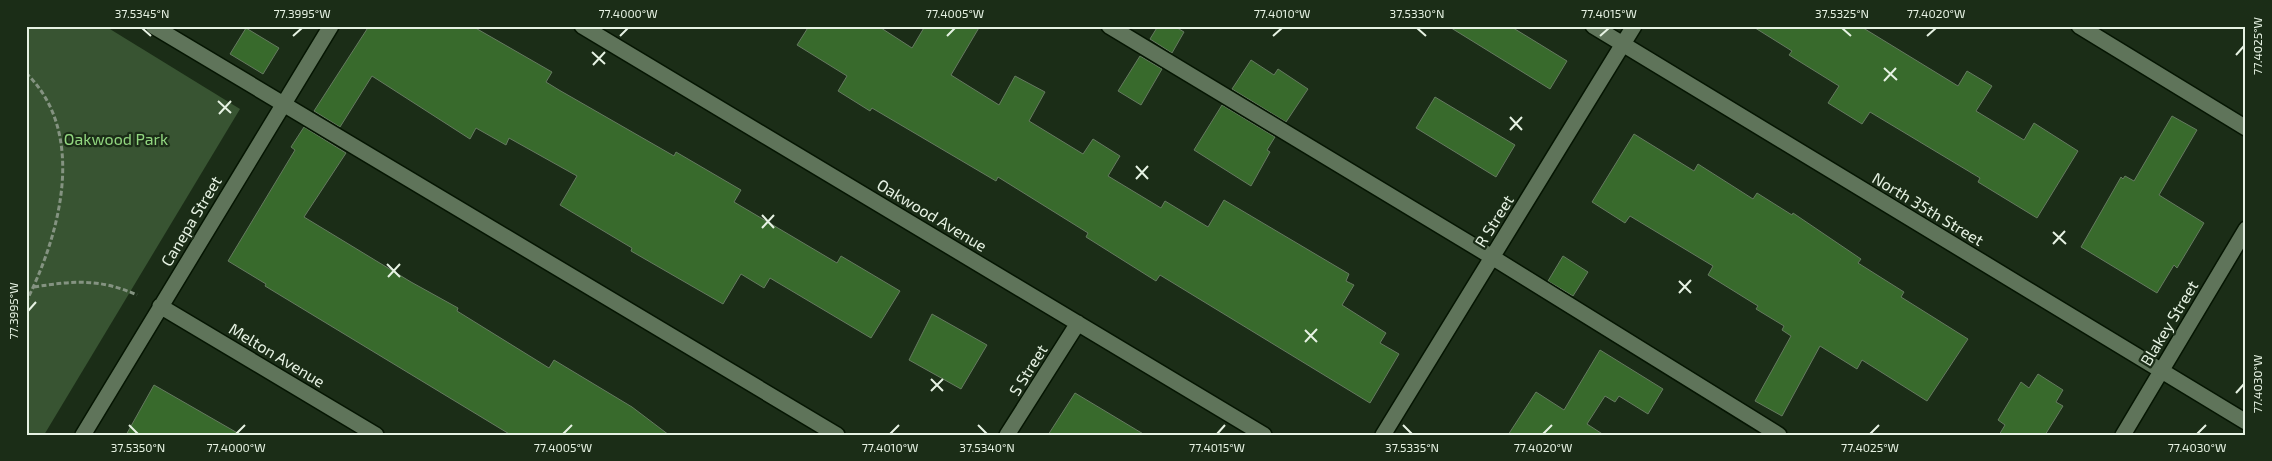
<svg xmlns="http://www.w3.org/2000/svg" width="2272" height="461" viewBox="0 0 2272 461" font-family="'Exo 2',sans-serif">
<rect width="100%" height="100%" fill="#1b2d17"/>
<path fill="#385432" d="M26,26H105L240,109L44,435H26Z"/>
<path fill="#386a2c" stroke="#657a60" d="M369,26H472L552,72L546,82L559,90L674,156L676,152L741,190L734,202L837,263L841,256L900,291L871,338L770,278L764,288L741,274L723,304L631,251L632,248L560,205L577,176L509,138L506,145L476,128L470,139L372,76L340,127L314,111Z
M809,26H878L912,48L925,26H980L951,75L999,105L1015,76L1045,92L1029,121L1083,154L1093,139L1120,156L1108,176L1161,208L1165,201L1208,227L1224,200L1349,274L1346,281L1354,285L1342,305L1386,333L1380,343L1399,354L1370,403L1160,275L1156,281L1086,237L1088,233L998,177L996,181L872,108L870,111L838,91L847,76L797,45Z
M1158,26H1174L1184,32L1172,53L1150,39Z
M1448,26H1510L1567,61L1550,89Z
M1752,26H1860L1958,86L1967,71L1992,86L1976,111L2024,140L2034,123L2078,151L2037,218L1978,182L1980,178L1870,112L1862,124L1828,103L1839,86L1789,55L1792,51Z
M246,28L279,48L263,74L230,54Z
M1140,56L1162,69L1141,105L1118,91Z
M1251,60L1274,75L1278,69L1308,89L1286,122L1232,89Z
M1435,97L1515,145L1496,177L1416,128Z
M1222,105L1275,137L1267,150L1270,152L1251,186L1194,150Z
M2172,116L2197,130L2159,195L2204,223L2177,268L2174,265L2157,293L2081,247L2121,177L2123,179L2125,176L2134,181Z
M304,127L346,153L304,217L411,282L458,308L457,311L549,368L554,360L632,407L669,435H511L265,286L266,284L228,261L295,150L291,147Z
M1634,134L1694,171L1698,164L1753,199L1757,193L1792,215L1793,213L1861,259L1858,263L1904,292L1901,297L1968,339L1927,401L1862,360L1857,369L1820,346L1782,416L1755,401L1791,336L1782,330L1784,326L1756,309L1758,306L1708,275L1713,266L1630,216L1625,223L1592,202Z
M1563,256L1588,272L1573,296L1548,281Z
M932,314L987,345L961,389L909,360Z
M1600,350L1663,389L1648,414L1619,396L1615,402L1605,396L1587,424L1604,435H1508L1536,392L1564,410Z
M2038,374L2063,390L2056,402L2063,406L2045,435H1999L2005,425L1998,420L2021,382L2029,388Z
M154,385L241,435H126Z
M1075,393L1145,435H1048Z"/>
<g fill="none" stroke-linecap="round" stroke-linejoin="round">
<defs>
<path id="minor" d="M153,26L837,435
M582,26L1264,435
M1109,26L1492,257L1779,435
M1593,26L2246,422
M2079,26L2246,128
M160,306L376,435
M83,435L331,26
M1007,435L1078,323
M1383,435L1634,26
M2123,435L2246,229"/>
</defs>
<use href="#minor" stroke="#051502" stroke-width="18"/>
<path stroke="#849381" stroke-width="3" stroke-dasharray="5 2.5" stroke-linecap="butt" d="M26,73C88,133 60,235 26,302
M34,287C73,281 99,278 137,295"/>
<use href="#minor" stroke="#5f745a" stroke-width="15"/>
</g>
<path fill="none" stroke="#e6f2e3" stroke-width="2" d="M142,28L151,36M1417,28L1426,36M1842,28L1851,36M293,36L302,28M620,36L628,28M947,36L955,28M1273,36L1282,28M1600,36L1609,28M1927,36L1936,28M592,52L605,64M2236,55L2244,46M593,65L605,52M1884,68L1897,80M1884,81L1896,68M218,101L231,113M219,114L231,101M1510,117L1522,130M1510,130L1522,117M1136,166L1148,179M1136,179L1148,166M762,215L774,228M762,228L774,215M2053,232L2066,244M2053,244L2065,231M387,264L400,277M388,277L400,264M1679,281L1691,293M1679,293L1691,280M28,311L36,302M1305,330L1317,342M1305,342L1317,329M931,379L943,391M931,391L943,379M2236,393L2244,384M129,425L138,434M978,425L987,434M1403,425L1412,434M236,434L245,425M563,434L572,425M890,434L899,425M1217,434L1225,425M1543,434L1552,425M1870,434L1879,425M2197,434L2206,425"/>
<g text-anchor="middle" stroke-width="4.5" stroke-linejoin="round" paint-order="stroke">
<g font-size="16" fill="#92d780" stroke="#1b2d17">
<text x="116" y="145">Oakwood Park</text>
</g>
<g font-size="16" fill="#e6f2e3" stroke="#1b2d17">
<text transform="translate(1928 209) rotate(31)" y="6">North 35th Street</text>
<text transform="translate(932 215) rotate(31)" y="6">Oakwood Avenue</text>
<text transform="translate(191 221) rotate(-59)" y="6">Canepa Street</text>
<text transform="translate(1494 221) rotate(-58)" y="6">R Street</text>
<text transform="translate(2169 323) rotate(-59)" y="6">Blakey Street</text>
<text transform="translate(277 355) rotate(31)" y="6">Melton Avenue</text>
<text transform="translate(1028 370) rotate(-58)" y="6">S Street</text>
</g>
</g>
<rect width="2272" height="461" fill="none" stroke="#1b2d17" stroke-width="55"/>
<rect x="28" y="28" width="2216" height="406" fill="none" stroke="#e6f2e3" stroke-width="2"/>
<g font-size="12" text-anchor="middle" fill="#e6f2e3">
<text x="142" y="18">37.5345°N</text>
<text x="302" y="18">77.3995°W</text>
<text x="628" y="18">77.4000°W</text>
<text x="955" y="18">77.4005°W</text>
<text x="1282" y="18">77.4010°W</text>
<text x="1417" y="18">37.5330°N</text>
<text x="1609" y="18">77.4015°W</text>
<text x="1842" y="18">37.5325°N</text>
<text x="1936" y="18">77.4020°W</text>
<text transform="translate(2258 46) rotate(-90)" y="4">77.4025°W</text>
<text transform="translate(14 311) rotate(-90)" y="4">77.3995°W</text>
<text transform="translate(2258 384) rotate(-90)" y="4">77.4030°W</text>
<text x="138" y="452">37.5350°N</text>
<text x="236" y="452">77.4000°W</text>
<text x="563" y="452">77.4005°W</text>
<text x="890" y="452">77.4010°W</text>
<text x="987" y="452">37.5340°N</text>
<text x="1217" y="452">77.4015°W</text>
<text x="1412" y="452">37.5335°N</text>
<text x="1543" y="452">77.4020°W</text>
<text x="1870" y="452">77.4025°W</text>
<text x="2197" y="452">77.4030°W</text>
</g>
</svg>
